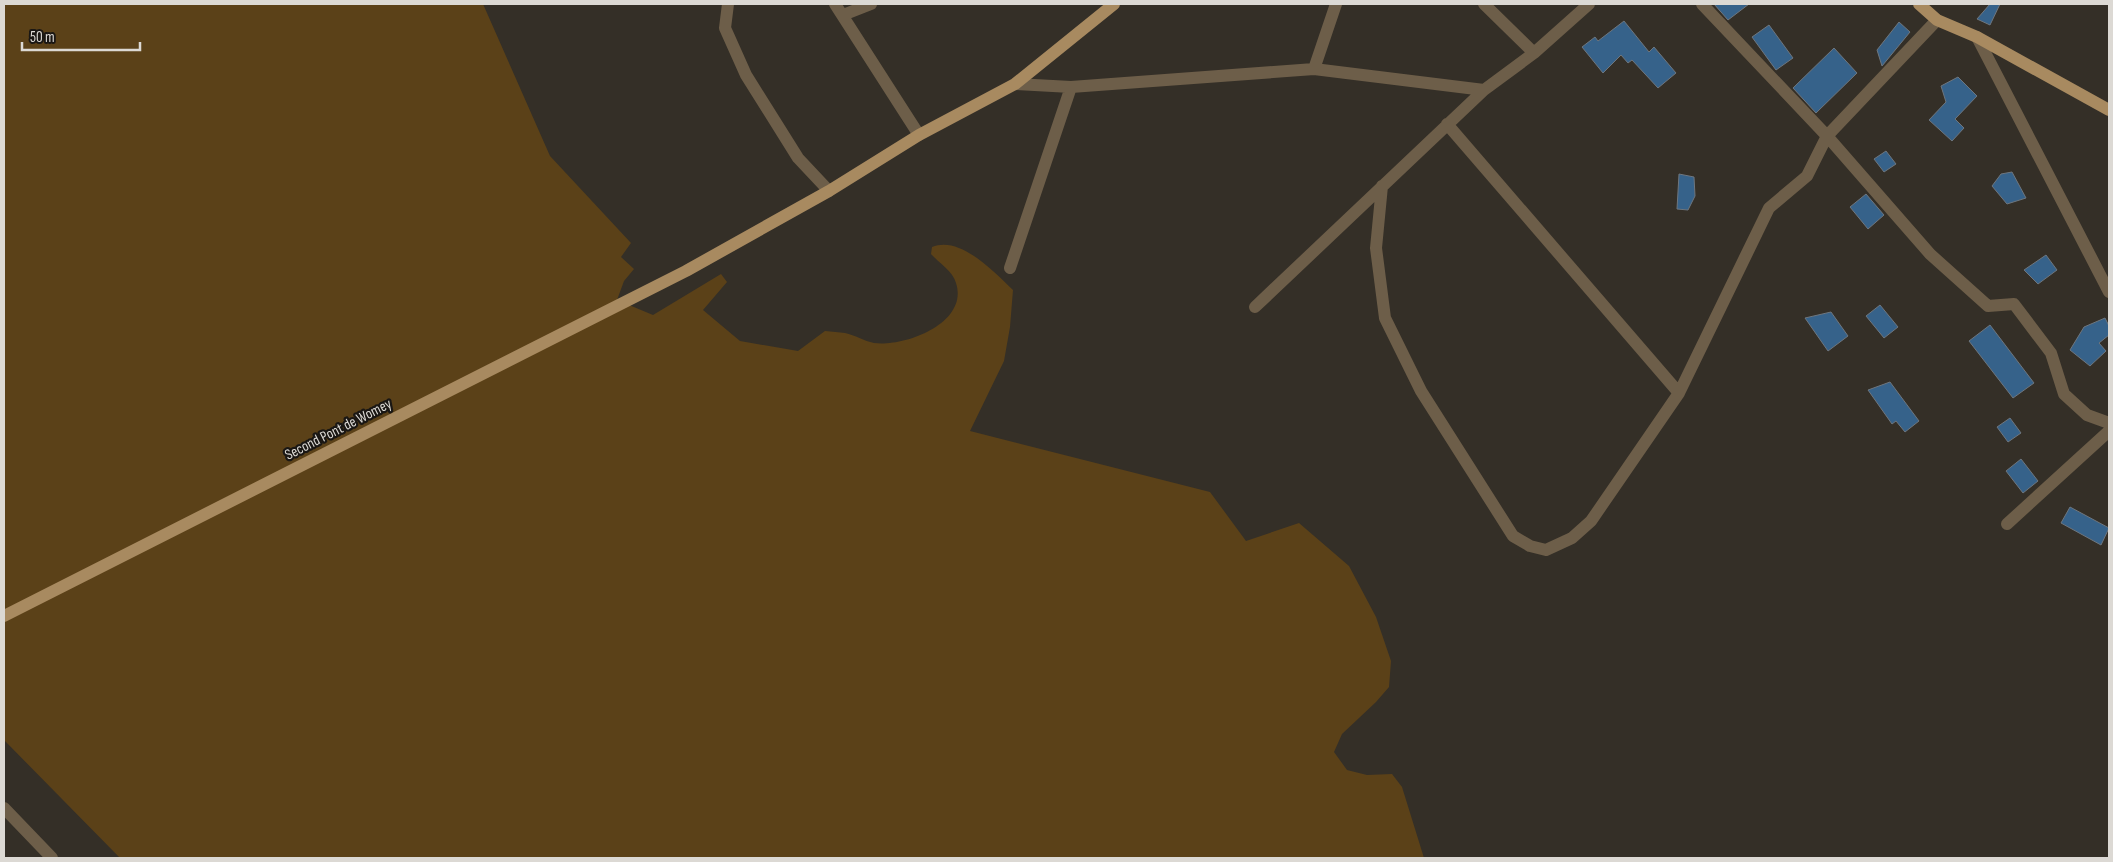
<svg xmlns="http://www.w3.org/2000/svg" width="2113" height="862" viewBox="0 0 2113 862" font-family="'Sofia Sans Condensed',sans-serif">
<rect width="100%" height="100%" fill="#342f27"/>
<path fill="#5b4118" d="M4,4H483L550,156L631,243L621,257L634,269L624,281L617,300L653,315L721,274L727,282L703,310L740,341L798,351L825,331C832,332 839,332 845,333C855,335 864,341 874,343C905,347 969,323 956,283C953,271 939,263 931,254L932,247C960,235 994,272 1013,290L1010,327L1004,361L970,431L1210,492L1246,541L1299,523L1349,566L1376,617L1391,661L1389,687L1376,702L1342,734L1334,752L1347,770L1367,775L1392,774L1402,787L1424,858H120L4,740V648L5,646L4,643Z"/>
<path fill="#36628a" stroke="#6e767e" d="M1714,4H1749L1728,20Z
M1990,4H2000L1990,25L1977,19Z
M1624,21L1649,52L1654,47L1676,73L1658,88L1632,60L1628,63L1621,55L1603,73L1582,47L1595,37L1598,41Z
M1899,22L1910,32L1882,66L1877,50Z
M1769,25L1793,58L1776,70L1752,37Z
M1834,48L1857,73L1816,113L1793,88Z
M1958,77L1977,96L1955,119L1964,128L1952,141L1929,120L1946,102L1941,86Z
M1886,151L1896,164L1884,172L1874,159Z
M2012,172L2026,198L2007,204L1992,186L2001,174Z
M1679,174L1694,177L1695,196L1688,210L1677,209Z
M1866,194L1884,215L1868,229L1850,207Z
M2046,255L2057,270L2038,284L2024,270Z
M1880,305L1898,327L1884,338L1866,316Z
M1831,312L1848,336L1828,351L1805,318Z
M2105,318L2109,326V335L2099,343L2106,351L2090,366L2070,350L2084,327Z
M1990,325L2034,383L2013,398L1969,341Z
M1890,382L1919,421L1905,432L1896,421L1892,424L1868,390Z
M2010,418L2021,433L2008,442L1997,427Z
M2021,459L2038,481L2023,493L2006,471Z
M2070,507L2109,528L2101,545L2061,523Z"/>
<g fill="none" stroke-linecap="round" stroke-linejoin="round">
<path stroke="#6d5e49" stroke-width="12" d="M728,4L725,28L746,75L798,158L829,191
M835,4L919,135
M1484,4L1534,53
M1702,4L1827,136L1930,254L1988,306L2014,304L2051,353L2064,394L2087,415L2109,423
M843,15L871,4
M1977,37L2109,292
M1314,69L1336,4
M1015,84L1071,87L1314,69L1484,90
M1447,124L1679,393
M1382,186L1376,248L1385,318L1421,391L1513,536L1530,546L1546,550L1572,538L1591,521L1679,393L1769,208L1807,176L1827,136L1937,20
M1010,268L1071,87
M1255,307L1484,90L1534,53L1589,4
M2007,524L2109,431
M4,808L52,858"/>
<path stroke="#a88a60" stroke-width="12" d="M1919,4L1937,20L1977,37L2109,110
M4,616L686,271L829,191L919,135L1015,84L1114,4"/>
</g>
<g text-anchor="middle" stroke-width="4.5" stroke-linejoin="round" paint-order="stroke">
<g font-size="15" fill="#dcd9d4" stroke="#1a1714">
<text transform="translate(338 429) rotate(-27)" y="5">Second Pont de Womey</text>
</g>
</g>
<rect width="2113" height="862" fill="none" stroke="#dcd9d4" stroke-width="10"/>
<path d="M22 42v8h118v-8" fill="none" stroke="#dcd9d4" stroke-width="2.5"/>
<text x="30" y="42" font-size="15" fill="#dcd9d4" stroke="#1a1714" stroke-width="4" paint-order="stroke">50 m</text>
</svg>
